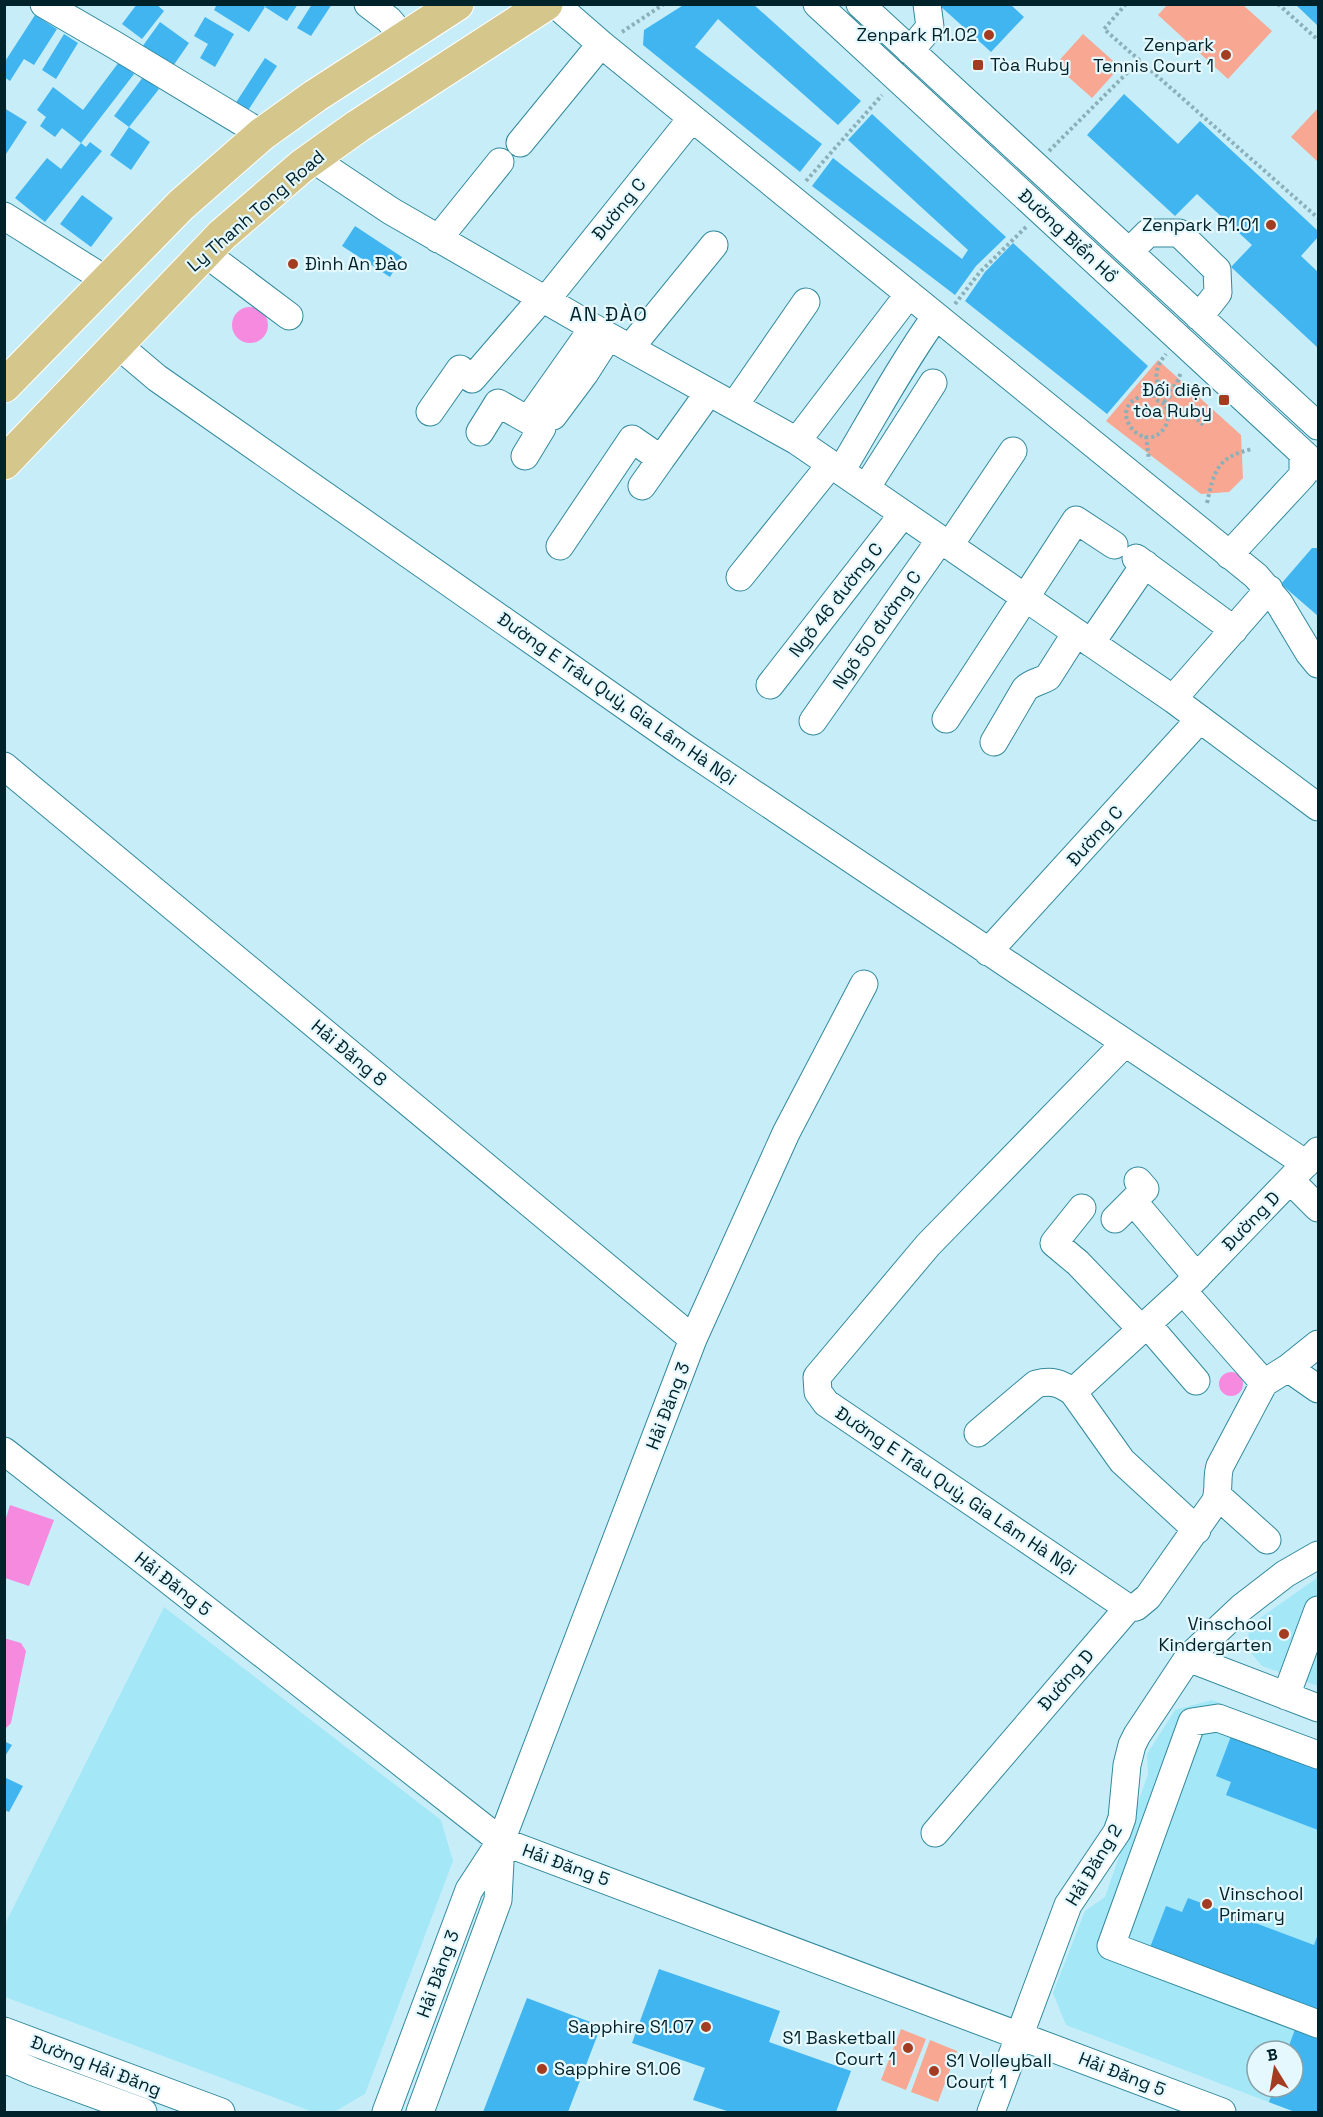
<svg xmlns="http://www.w3.org/2000/svg" width="1323" height="2117" viewBox="0 0 1323 2117" font-family="'Space Grotesk',sans-serif">
<rect width="100%" height="100%" fill="#c7eef8"/>
<path fill="#a4e7f7" fill-rule="evenodd" d="M1317,1578L1318,1579V1686L1262,1666L1252,1654L1248,1639L1249,1629L1253,1623Z
M164,1607L441,1820L453,1861L365,2094L334,2112H313L5,1997V1924Z
M1212,1700L1318,1740V2112H1295L1066,2025L1053,1993L1085,1911L1105,1897L1148,1774L1147,1754L1175,1710ZM1257,2051H1293V2087H1257Z"/>
<path fill="#f8a792" d="M1167,5H1243L1272,31L1228,79L1158,15Z
M1083,34L1120,67L1092,98L1055,65Z
M1318,108V162L1291,137Z
M1158,360L1241,435L1243,478L1229,492L1201,494L1106,421Z
M901,2029L926,2039L906,2090L881,2080Z
M930,2040L957,2051L938,2102L911,2092Z"/>
<path fill="#f58adf" d="M232 325a18 18 0 1 1 36 0a18 18 0 1 1-36 0Z
M1219 1384a12 12 0 1 1 24 0a12 12 0 1 1-24 0Z
M10,1505L54,1520L29,1586L5,1578V1521Z
M4,1638L21,1643L26,1651L11,1723L5,1729Z"/>
<path fill="#41b5f0" d="M137,4H156L164,11L142,39L122,24Z
M217,4H261L265,7L249,32L214,10Z
M267,4H298L287,21L265,7Z
M312,4H332L311,36L297,28Z
M685,4H753L861,101L838,125L718,19L695,47L822,144L800,172L643,45L644,30Z
M938,4H1010L1024,17L991,52Z
M1295,4H1318V26Z
M35,15L57,29L34,65L24,59L10,81L4,77V63Z
M205,17L234,34L215,67L200,58L208,44L194,36Z
M160,22L189,43L171,69L137,54Z
M64,34L78,43L56,79L42,70Z
M265,58L277,66L245,115L233,107Z
M119,62L134,74L81,143L62,128L55,137L40,126L46,117L37,110L53,87L83,110Z
M143,77L159,89L129,127L114,116Z
M1124,94L1178,144L1200,121L1318,231V237L1301,256L1318,272V348L1231,267L1252,245L1197,194L1175,216L1087,135Z
M4,108L27,122L4,157Z
M872,114L1006,237L976,266L955,295L812,186L833,158L962,259L968,250L848,140Z
M129,127L150,142L131,170L110,155Z
M90,142L102,151L45,222L15,198L47,158L61,169L81,143L86,147Z
M82,195L113,218L91,247L60,224Z
M355,226L402,257L390,277L342,246Z
M1013,243L1148,366L1107,414L965,301L985,272Z
M1312,548H1318V616L1281,584Z
M1233,1731L1318,1763V1830L1226,1795L1231,1782L1216,1776Z
M4,1741L12,1745L4,1758Z
M4,1777L23,1786L9,1812L4,1810Z
M1188,1898L1314,1945L1318,1934V2013L1149,1950L1166,1906L1182,1912Z
M659,1969L780,2011L769,2042L851,2071L836,2112H730L693,2100L705,2068L632,2043Z
M527,1998L601,2026L568,2112H483Z
M1297,2024L1318,2032V2112H1295L1269,2102L1274,2087H1293V2051H1287Z"/>
<g fill="none" stroke-linecap="round" stroke-linejoin="round">
<defs>
<path id="minor" d="M44,4L113,44L262,134
M368,4L389,20L405,39
M555,4L601,44L1256,576L1279,603L1309,653L1318,664
M817,4L1318,467
M860,4L1318,426
M910,51L930,27L927,4
M520,143L601,44
M313,159L391,211L608,336L797,441L1173,699L1318,807
M4,216L106,280
M438,239L500,162
M1129,252L1148,233H1179L1217,270L1218,293L1199,317
M205,253L289,316
M546,300L692,118
M118,345L157,378L684,747L1306,1164
M630,348L714,245
M734,406L806,302
M430,412L460,369L472,379L542,298
M553,416L585,373L608,337
M480,432L498,403L528,420
M797,441L909,294
M525,456L542,428L528,420L593,328
M841,471C872,419 901,365 936,316
M642,486L661,459
M866,488L933,383
M560,546L632,439L661,459L709,392
M949,546L1013,451
M1229,555L1303,475V453
M1136,558L1234,630
M740,577L831,464
M1091,643L1145,564
M770,685L903,514
M1173,699L1269,589
M946,719L1076,520L1114,545
M813,721L940,540
M994,742L1025,689C1032,682 1040,682 1048,677L1076,633
M4,766L693,1339
M988,952L1200,719
M1125,1043L928,1245L817,1377L818,1392L826,1403L1128,1608
M1290,1180L1318,1208
M1133,1201L1197,1277
M1082,1208L1054,1243L1078,1263L1141,1329
M1115,1219L1145,1189L1138,1181
M1183,1291L1264,1383
M1147,1324L1196,1381
M1288,1368L1318,1389
M1073,1392L1183,1291L1318,1151
M978,1433L1036,1384C1052,1380 1060,1383 1073,1392L1122,1461L1197,1530
M4,1451L501,1841L1222,2112
M1218,1496L1267,1540
M1188,1658L1318,1708
M1286,1696L1318,1610
M1318,1755L1218,1718L1192,1722L1111,1946L1318,2024
M935,1833L1128,1608L1136,1607L1148,1597L1215,1502C1220,1492 1216,1478 1220,1466L1264,1383L1288,1368L1318,1344
M4,2031L221,2112
M4,2059L34,2072L143,2112
M386,2112L469,1890L501,1841L693,1339L786,1133L864,984
M420,2112L498,1900L501,1842
M991,2112L1068,1905L1117,1832L1122,1818L1127,1765L1132,1745L1137,1735L1188,1658L1241,1608L1285,1574L1318,1555"/>
<path id="major" d="M4,386L181,205L262,134L315,96L457,4
M4,463L222,235L302,166L358,126L546,4"/>
</defs>
<use href="#minor" stroke="#32899c" stroke-width="29"/>
<use href="#major" stroke="#fff" stroke-width="35"/>
<path stroke="#8ab0b9" stroke-width="4" stroke-dasharray="3 3" stroke-linecap="butt" d="M1126,4L1104,29L1318,218
M1278,4L1318,40
M622,32L664,4
M1049,151L1140,60
M806,181L882,95
M955,304L980,272L1027,226
M1160,388C1153,375 1157,365 1166,354
M1169,391L1177,383L1181,372
M1147,395L1155,396L1158,401L1165,404C1168,412 1170,419 1165,427C1144,460 1100,404 1147,395Z
M1155,396L1157,390L1161,388L1168,390L1170,396L1164,402
M1168,415C1183,414 1193,413 1203,425
M1146,436L1149,460
M1207,503C1214,471 1217,457 1252,449"/>
<use href="#minor" stroke="#fff" stroke-width="27"/>
<use href="#major" stroke="#d5c68b" stroke-width="33"/>
</g>
<g fill="#a43c22" stroke="#e4f8fd" stroke-width="2">
<circle cx="989" cy="35" r="6"/>
<circle cx="1226" cy="55" r="6"/>
<rect x="972" y="59" width="12" height="12" rx="3"/>
<circle cx="1271" cy="225" r="6"/>
<circle cx="293" cy="264" r="6"/>
<rect x="1218" y="394" width="12" height="12" rx="3"/>
<circle cx="1284" cy="1634" r="6"/>
<circle cx="1207" cy="1904" r="6"/>
<circle cx="706" cy="2027" r="6"/>
<circle cx="908" cy="2048" r="6"/>
<circle cx="542" cy="2069" r="6"/>
<circle cx="934" cy="2071" r="6"/>
</g>
<g text-anchor="middle" stroke-width="4.5" stroke-linejoin="round" paint-order="stroke">
<g font-size="18" fill="#00222a" stroke="#e4f8fd" text-anchor="end">
<text x="977" y="41">Zenpark R1.02</text>
<text x="1214" y="51">Zenpark<tspan x="1214" dy="21">Tennis Court 1</tspan></text>
<text x="990" y="71" text-anchor="start">Tòa Ruby</text>
<text x="1259" y="231">Zenpark R1.01</text>
<text x="305" y="270" text-anchor="start">Đình An Đào</text>
<text x="1212" y="396">Đối diện<tspan x="1212" dy="21">tòa Ruby</tspan></text>
<text x="1272" y="1630">Vinschool<tspan x="1272" dy="21">Kindergarten</tspan></text>
<text x="1219" y="1900" text-anchor="start">Vinschool<tspan x="1219" dy="21">Primary</tspan></text>
<text x="694" y="2033">Sapphire S1.07</text>
<text x="896" y="2044">S1 Basketball<tspan x="896" dy="21">Court 1</tspan></text>
<text x="946" y="2067" text-anchor="start">S1 Volleyball<tspan x="946" dy="21">Court 1</tspan></text>
<text x="554" y="2075" text-anchor="start">Sapphire S1.06</text>
</g>
<g font-size="18" fill="#00222a" stroke="#e4f8fd">
<text transform="translate(619 209) rotate(-51)" y="6">Đường C</text>
<text transform="translate(256 211) rotate(-41)" y="6">Ly Thanh Tong Road</text>
<text transform="translate(1068 236) rotate(43)" y="6">Đường Biển Hồ</text>
<text transform="translate(836 600) rotate(-52)" y="6">Ngõ 46 đường C</text>
<text transform="translate(877 630) rotate(-55)" y="6">Ngõ 50 đường C</text>
<text transform="translate(617 699) rotate(35)" y="6">Đường E Trâu Quỳ, Gia Lâm Hà Nội</text>
<text transform="translate(1095 836) rotate(-48)" y="6">Đường C</text>
<text transform="translate(349 1053) rotate(40)" y="6">Hải Đăng 8</text>
<text transform="translate(1251 1221) rotate(-46)" y="6">Đường D</text>
<text transform="translate(668 1406) rotate(-69)" y="6">Hải Đăng 3</text>
<text transform="translate(956 1491) rotate(34)" y="6">Đường E Trâu Quỳ, Gia Lâm Hà Nội</text>
<text transform="translate(173 1584) rotate(38)" y="6">Hải Đăng 5</text>
<text transform="translate(1066 1680) rotate(-49)" y="6">Đường D</text>
<text transform="translate(566 1865) rotate(20)" y="6">Hải Đăng 5</text>
<text transform="translate(1094 1865) rotate(-59)" y="6">Hải Đăng 2</text>
<text transform="translate(438 1974) rotate(-70)" y="6">Hải Đăng 3</text>
<text transform="translate(96 2066) rotate(21)" y="6">Đường Hải Đăng</text>
<text transform="translate(1122 2074) rotate(21)" y="6">Hải Đăng 5</text>
</g>
<g font-size="20" letter-spacing="1.5" fill="#00222a" stroke="#e4f8fd">
<text x="609" y="321">AN ĐÀO</text>
</g>
</g>
<rect width="1323" height="2117" fill="none" stroke="#00222a" stroke-width="12"/>
<g transform="translate(1275 2069) rotate(349)"><circle r="28" fill="#e4f8fd" stroke="#89a2a9" stroke-width="1.5"/>
<path d="M0-4.5L10 22L0 15L-10 22Z" fill="#a43c22"/>
<text y="-9" font-size="16" font-weight="bold" text-anchor="middle" fill="#00222a">B</text>
</g>
</svg>
